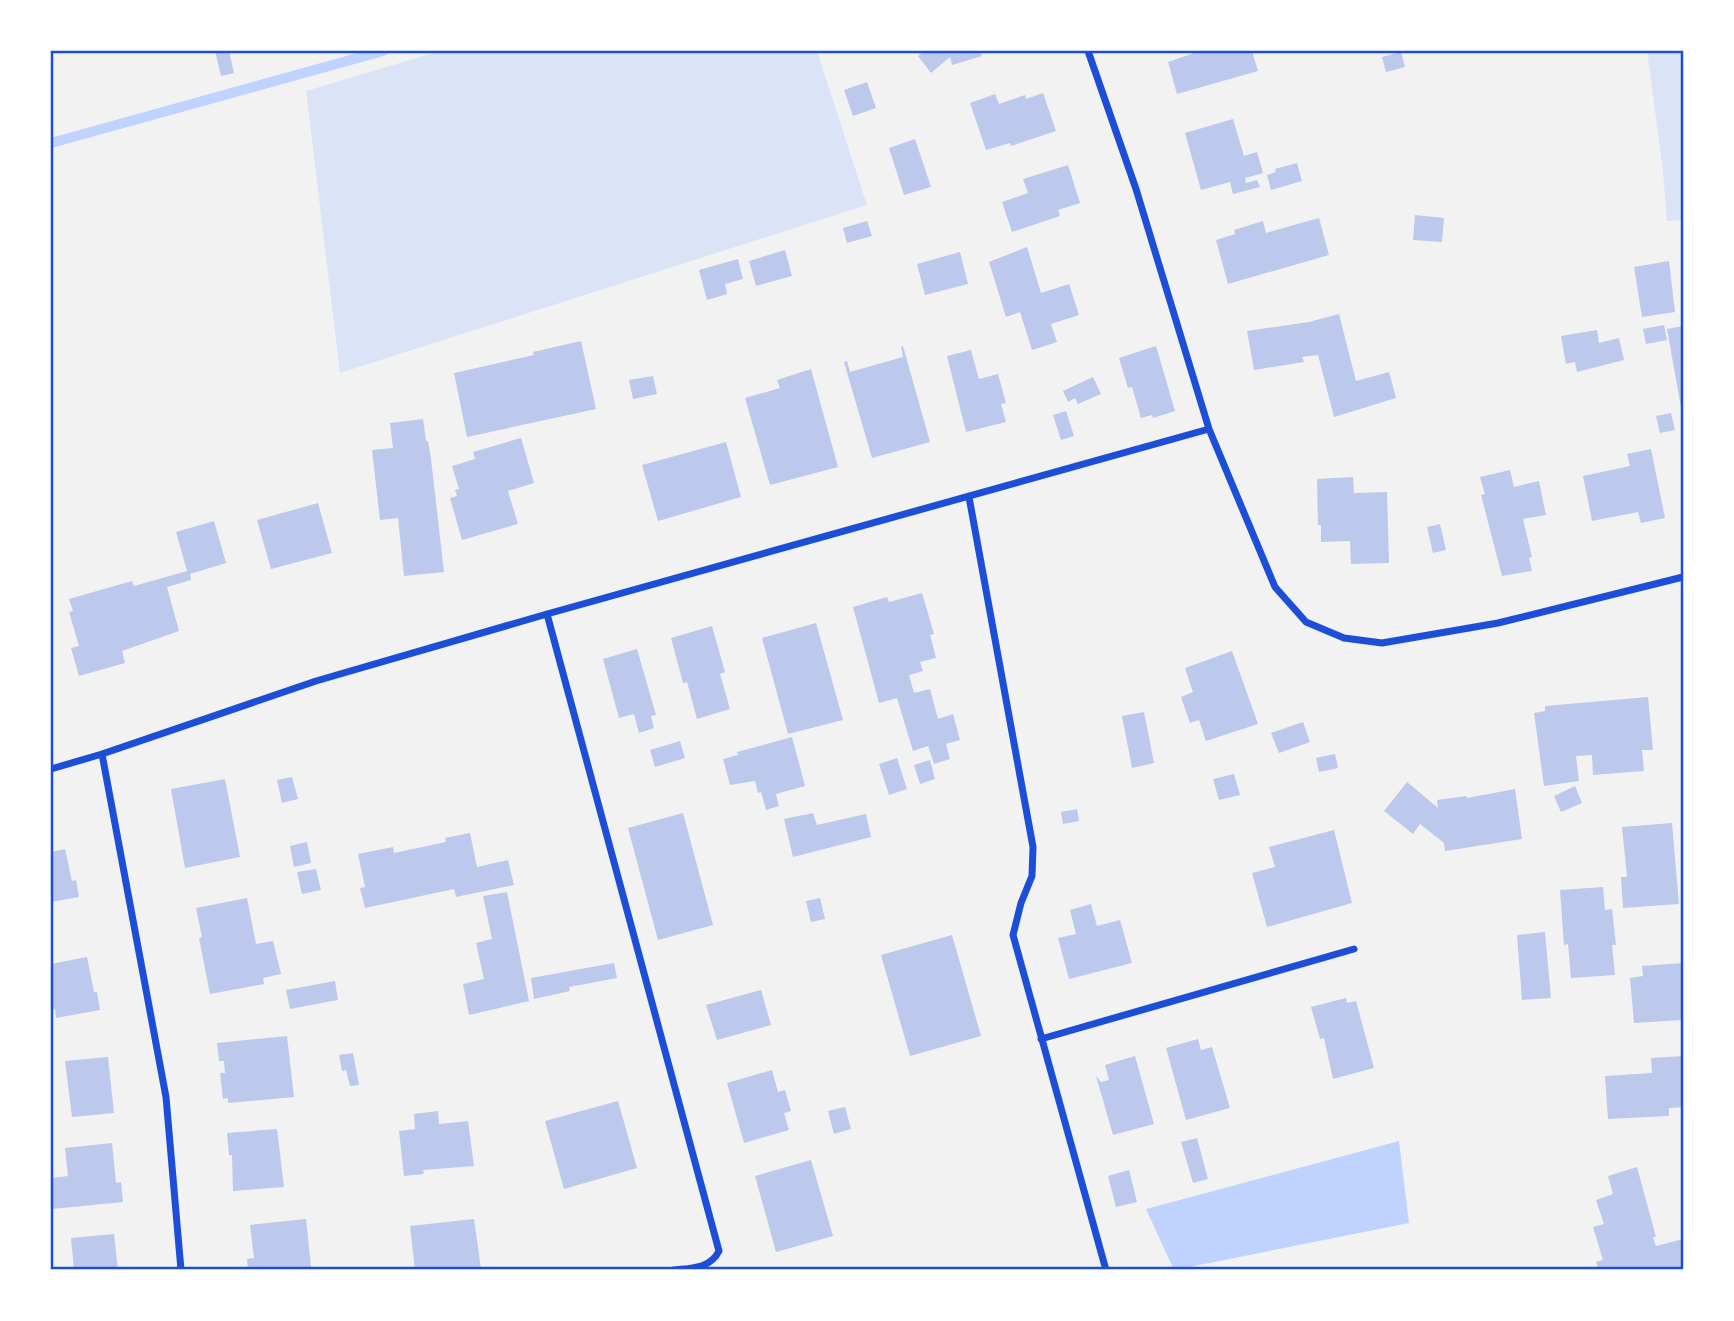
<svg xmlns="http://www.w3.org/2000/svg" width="1734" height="1321" viewBox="0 0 1734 1321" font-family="'Noto Sans',sans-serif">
<rect width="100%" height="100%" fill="#f2f2f2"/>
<path fill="#dbe4f7" d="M440,51H817L867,205L340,373L306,91Z
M1647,51H1683V220L1667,221L1663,172Z"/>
<path fill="#bfd3fe" d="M1399,1141L1409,1223L1174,1270L1146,1209Z"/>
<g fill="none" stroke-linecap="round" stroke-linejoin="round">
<path stroke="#bfd3fe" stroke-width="10" d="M51,143L383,51"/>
</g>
<path fill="#bdc9ec" d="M215,51H229L234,73L221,76Z
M924,51H980L982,56L952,65L950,57L931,73L918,56Z
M1200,51H1252L1258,71L1177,94L1168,62Z
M1401,52L1405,67L1386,72L1382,57Z
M867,82L876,108L853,116L844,90Z
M1043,93L1056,131L1011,146L1010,143L986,150L970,103L995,94L999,104L1025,95L1026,99Z
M1233,119L1244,156L1257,152L1263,173L1245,178L1246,183L1257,180L1260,187L1233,194L1230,182L1201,190L1185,133Z
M915,139L931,187L904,195L889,148Z
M1297,163L1302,181L1271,190L1267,175L1276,172L1275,169Z
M1068,165L1080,203L1058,210L1060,216L1012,232L1002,202L1028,193L1023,179Z
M1415,215L1444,218L1442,242L1413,240Z
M1319,218L1329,255L1228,284L1216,240L1235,234L1234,230L1263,221L1266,233Z
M867,221L872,236L847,243L843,228Z
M1027,247L1041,293L1069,284L1079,315L1051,324L1057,342L1032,350L1020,312L1006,317L989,262Z
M785,250L792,276L756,286L749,261Z
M960,252L968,284L925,295L917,264Z
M738,259L743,279L725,284L727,294L707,300L699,270Z
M1669,261L1675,312L1642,317L1634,267Z
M1339,314L1356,381L1389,372L1396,398L1334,417L1318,355L1302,357L1304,362L1254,370L1247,331L1309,322Z
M1664,325L1667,340L1646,344L1643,329Z
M1683,326V413H1682L1667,329Z
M1597,330L1599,343L1619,338L1624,360L1577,372L1575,362L1566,364L1561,336Z
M581,341L596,409L467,437L454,373L534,355L533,352Z
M903,346L930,442L872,458L844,362L847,361L850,372L903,357L901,347Z
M1156,346L1175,411L1153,418L1152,415L1141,418L1132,387L1128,388L1119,358Z
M971,350L979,379L998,374L1006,403L1001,404L1006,422L966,432L947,356Z
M811,369L838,467L770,485L745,398L780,388L777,380Z
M653,376L657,394L633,399L629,380Z
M1093,377L1101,394L1078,404L1075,398L1068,402L1063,391Z
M1066,411L1074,436L1061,440L1053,415Z
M1671,413L1675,430L1660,433L1656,416Z
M423,419L426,441H428L431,459L444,572L404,576L398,518L380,520L372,450L393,448L390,423Z
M521,438L534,483L508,491L518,524L462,540L450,498L457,496L455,490L459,489L452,466L475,459L473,452Z
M726,442L741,497L658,521L642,465Z
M1651,449L1665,518L1641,523L1638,512L1592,521L1583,476L1630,466L1627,454Z
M1510,470L1514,487L1539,481L1546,515L1523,519L1532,557L1529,558L1532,571L1502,576L1481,495L1485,494L1480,477Z
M1353,477L1354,493L1387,492L1389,563L1351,564L1350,541L1321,542V525H1318L1317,479Z
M318,503L332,553L271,569L257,520Z
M214,521L226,563L190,574L191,580L167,587L179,631L122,651L125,663L79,676L71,648L79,646L69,612L73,611L69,599L132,581L134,586L187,571L176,532Z
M1440,524L1446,550L1433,553L1427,527Z
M922,593L934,634L930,635L936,658L920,662L923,671L909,675L914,693L930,689L938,719L953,714L960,740L946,744L950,759L934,764L928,746L913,751L897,698L879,703L853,607L887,597L889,602Z
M816,623L843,720L788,734L762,638Z
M712,626L725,672L720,674L730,709L697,719L687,682L683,683L671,638Z
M637,649L656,715L651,716L654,728L639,733L634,714L619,718L603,659Z
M1232,651L1258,724L1206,741L1199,720L1190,723L1181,697L1193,692L1185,668Z
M1648,697L1653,750H1642L1644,771L1593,775L1592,755L1576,756L1579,781L1544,786L1534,713L1545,711V706Z
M1144,712L1154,763L1132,768L1122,716Z
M1303,722L1310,742L1279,753L1271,733Z
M792,737L805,786L776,794L779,806L766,810L761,792L758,793L755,781L730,785L723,759L738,755L737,752Z
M680,741L685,758L655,767L650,750Z
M1335,754L1338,768L1319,772L1316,758Z
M897,758L907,789L889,795L879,764Z
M930,760L935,779L920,784L914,765Z
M1234,774L1240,795L1219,800L1213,779Z
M292,777L298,799L282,803L277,780Z
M225,779L240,857L185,868L171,789Z
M1407,782L1438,808L1437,800L1467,796V798L1515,789L1522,839L1445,851L1444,843L1420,824L1413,834L1384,811Z
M1575,786L1582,803L1561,812L1554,796Z
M1077,809L1079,821L1063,824L1061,812Z
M683,813L713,925L658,940L628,828Z
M813,813L817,825L866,814L871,837L793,857L784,819Z
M1672,823L1679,904L1623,908L1621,877H1627L1622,827Z
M1334,830L1352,903L1267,927L1252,873L1275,867L1269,847Z
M470,833L477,867L508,860L514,885L456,897L454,889L365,908L360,888L365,887L358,854L393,847L394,853L446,842L445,838Z
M307,842L311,863L294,867L290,846Z
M65,849L72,881L76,880L79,897L51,902V852Z
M316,869L321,890L302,894L297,872Z
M1603,887L1605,910L1612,909L1616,945H1612L1615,975L1571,978L1568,944L1564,945L1560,890Z
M507,892L529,1001L469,1015L463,984L484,979L476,943L492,939L483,896Z
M247,898L256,944L273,941L281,974L263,978L264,984L210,994L199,938L202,937L196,908Z
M820,898L825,919L811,922L806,901Z
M1091,904L1097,926L1120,920L1132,963L1069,979L1058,938L1076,934L1070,910Z
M1545,932L1551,998L1522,1000L1517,935Z
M952,935L981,1036L910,1056L881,955Z
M87,957L94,992H97L100,1010L56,1018L55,1009L51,1010V964Z
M614,963L617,978L569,987L570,991L534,999L531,978Z
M1683,963V1020L1634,1023L1630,978L1643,976L1642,966Z
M335,981L338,1000L290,1009L286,990Z
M761,990L771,1025L717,1040L706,1005Z
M1346,998L1347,1003L1356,1001L1374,1068L1333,1079L1324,1038L1320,1039L1311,1007Z
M287,1036L294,1097L228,1103V1098L223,1099L220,1073H225L224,1061H219L217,1043Z
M1198,1039L1201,1050L1212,1047L1230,1108L1186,1120L1166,1048Z
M353,1053L359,1085L350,1086L346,1070L342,1071L339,1055Z
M1135,1056L1154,1124L1113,1135L1096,1076L1101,1082L1109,1080L1105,1065Z
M1683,1056V1107L1669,1108V1116L1608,1119L1605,1076L1652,1073L1651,1058Z
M108,1057L114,1113L72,1117L65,1061Z
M772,1070L778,1092L785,1090L791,1111L784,1113L789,1130L744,1143L727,1083Z
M618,1101L637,1168L564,1189L545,1121Z
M845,1107L851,1129L834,1134L828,1111Z
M438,1111L439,1124L468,1121L474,1166L423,1170L424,1174L404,1176L399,1131L415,1129L414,1114Z
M277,1129L284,1187L233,1191L232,1155H229L227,1133Z
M1197,1138L1208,1179L1193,1183L1181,1142Z
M112,1143L116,1183L121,1182L123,1202L52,1209L51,1178L68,1176L65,1148Z
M811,1160L833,1236L776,1252L755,1176Z
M1637,1167L1656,1237H1653L1656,1246L1683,1239V1270H1599L1596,1262L1603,1260L1593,1227L1604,1224L1596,1200L1613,1194L1608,1176Z
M1129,1170L1137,1202L1116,1207L1108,1176Z
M306,1219L311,1267L291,1270H248L247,1259L254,1258L250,1225Z
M474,1219L481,1269L415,1270L410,1226Z
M114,1234L118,1270H74L71,1238Z"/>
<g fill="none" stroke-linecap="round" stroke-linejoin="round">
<path stroke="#1d4ed8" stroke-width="7" d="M1088,51L1136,189L1209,429L1275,587L1306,622L1344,638L1382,643L1498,623L1683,577
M969,497L1033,847L1032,876L1021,903L1013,935L1106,1270
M547,614L719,1251C710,1269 691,1268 674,1270
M102,754L166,1097L181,1270
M51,769L102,754L316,681L547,614L1209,429
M1041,1039L1354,949"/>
</g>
<rect width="1734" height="1321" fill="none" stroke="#ffffff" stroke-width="105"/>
<rect x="52" y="52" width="1630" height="1216" fill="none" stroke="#1d4ed8" stroke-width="2.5"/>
</svg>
